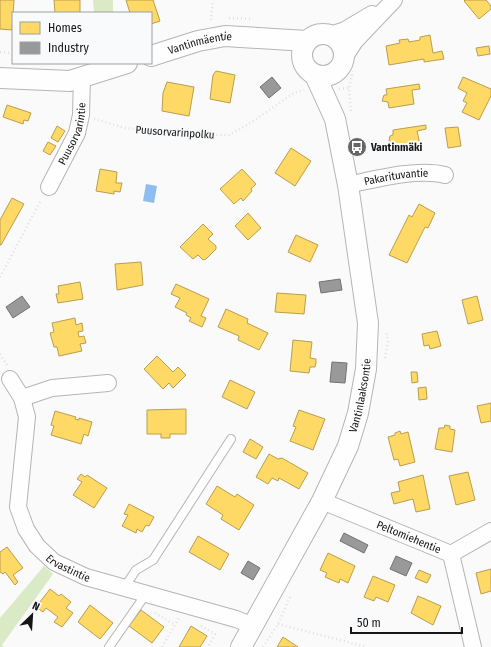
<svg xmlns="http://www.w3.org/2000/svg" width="491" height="647" viewBox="0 0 491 647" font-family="'Fira Sans Condensed',sans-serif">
<rect width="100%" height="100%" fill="#fafafa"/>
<path fill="#dbeac6" d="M93,0H113V13H94Z
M44,566L53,574L2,645L4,647H0V618Z"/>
<path fill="#8ebeef" d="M146,184L157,186L154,203L143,201Z"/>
<path fill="#ffd966" stroke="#b99e4e" d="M0,0H14L12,30L0,29Z
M54,0H80V13H55Z
M126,0H153L160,21L151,24V13H130Z
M465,0H486L491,6V9L479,19L464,1Z
M430,35L433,53L442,51L444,59L424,62V59L389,65L386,46L400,43L399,40L408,39L409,42L420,40V37Z
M489,46L490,54L478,56L476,48Z
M216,71L235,75L230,103L210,99L213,75Z
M463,77L491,89V96L479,120L462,112L467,103L463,101L467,93L458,88Z
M167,82L194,87L189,116L162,111L163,93Z
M419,84L420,89L412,90L414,104L389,108L388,102L382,101L384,95H387L386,89Z
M7,105L31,113L28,121L24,120L23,124L3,117Z
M426,125V129L417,131L420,144L395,148V143L389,141L390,136L393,135V130Z
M57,126L65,131L58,142L51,138Z
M458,127L461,146L448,148L445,128Z
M48,142L56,146L50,155L43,151Z
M291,148L311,161L295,186L275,173Z
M100,169L117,172L116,183H122L120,192L114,191V194L96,191Z
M242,169L256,184L251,189L252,191L243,201L241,198L234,204L220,189Z
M12,198L24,204L1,245H0V220Z
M419,204L435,213L428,228L425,227L407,263L389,255L409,215L412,217Z
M248,213L261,228L248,240L235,226Z
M203,224L213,234L208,239L216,246V249L206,259L203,260L198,255L193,259L180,247Z
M296,235L318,245L310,262L288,252Z
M141,262L143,285L117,290L115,264Z
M80,282L83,299L58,303L56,294H59L58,286Z
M176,284L209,299L201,316L206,318L202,327L189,321L191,318L186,315L187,313L175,307L180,298L171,294Z
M277,293L306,295L304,314L275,312Z
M477,296L483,320L468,324L462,300Z
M226,309L248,319L247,323L268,333L259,350L238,340L239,336L218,327Z
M75,318L76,325L82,323L83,331L78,332L79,337L84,336L86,343L80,344L82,351L59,356L57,347H54L50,333L54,332L52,323Z
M437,331L441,346L430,349L429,345L424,346L422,334Z
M293,340L312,342L310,358L316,359V363L315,367H310L309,373L290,371Z
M157,356L173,372L178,367L186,375L173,388L169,383L163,389L144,369Z
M411,372H417L418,382L412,383Z
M230,380L255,392L247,409L222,397Z
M426,387L427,399L419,400L418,388Z
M491,403V421L481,423L477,406Z
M186,409V434H170V438H161V434H147V410Z
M299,410L325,419L313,450L290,441L296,427L293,426Z
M55,411L76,417L75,419L79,420V418L92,422L88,436L84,434L81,444L51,435L54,426L51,425Z
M445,425L450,426V429L455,430L452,452L435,449L439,428H444Z
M400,431L401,434L408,432L415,462L400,466L398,459L394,460L388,437L395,435V433Z
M250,439L263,447L256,459L243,452Z
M269,454L278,459L282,458L308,473L299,489L279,478L278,481L272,478L268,484L256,477Z
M468,472L475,500L456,505L449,476Z
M81,474L85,477L87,475L107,488L94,508L73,495L82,482L77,479Z
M423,475L430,509L416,512L413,499L394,504L391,493L400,491L398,482Z
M217,486L235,497L237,494L254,505L239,530L221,519L223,515L206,504Z
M129,504L154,517L149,526L146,525L142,532L137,529L136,533L122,526L128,515L124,514Z
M198,536L229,554L220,570L189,552Z
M7,547L23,568L13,575L18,582L15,585L5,572L3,574L0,572V552Z
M328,553L355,566L348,583L340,579L339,583L325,577L327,573L320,570Z
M491,569V591L481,594L476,573Z
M419,570L431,575L427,583L415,578Z
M373,576L395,585L388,602L376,597L374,601L364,597Z
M50,589L59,596L61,594L71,602L66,608L73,613L62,627L54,622L58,617L46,608L43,612L36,607Z
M418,596L441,606L433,625L411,613Z
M90,605L113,623L100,639L78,622Z
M141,610L164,627L152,643L129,626Z
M191,626L207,636L200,647H179Z
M283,637L298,647H277Z"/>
<path fill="#999" stroke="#727272" d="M272,77L281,88L269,98L260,87Z
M340,279L342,290L321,293L319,282Z
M22,296L30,307L13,318L6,307Z
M332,362L347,363L345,383L330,382Z
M344,533L368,545L364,553L340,541Z
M396,556L412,563L406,576L390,569Z
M248,561L260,568L253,580L241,573Z"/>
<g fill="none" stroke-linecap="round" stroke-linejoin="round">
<defs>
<path id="service" d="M124,588L136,570L153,560L231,439
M109,647L146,594"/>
<g id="minor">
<path d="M330,35L345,30L372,14"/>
<path d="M344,58L355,41L394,0"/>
<path id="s1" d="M348,185C376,179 418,168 445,175"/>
<path id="s2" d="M49,187L77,133L81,115L82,76"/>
<path id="s3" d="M10,379L22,398L27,417L18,507L26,529L37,546L54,562L86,577L236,619L253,626"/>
<path d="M22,398L52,388L108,383"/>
<path id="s4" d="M322,501L451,554L473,647"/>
<path d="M451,554L491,531"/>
</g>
<g id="tertiary">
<circle cx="323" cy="55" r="21"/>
<path id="s5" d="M151,56L198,41L225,36L307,41"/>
<path d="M0,78L70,81L127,63"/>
<path id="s6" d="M241,647L322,501L348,446L358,413L366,369L368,323L348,185L335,119L315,75"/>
</g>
</defs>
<use href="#service" stroke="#b5b5b5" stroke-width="10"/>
<use href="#minor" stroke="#b5b5b5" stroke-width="18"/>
<use href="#tertiary" stroke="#b5b5b5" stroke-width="22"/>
<path stroke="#e0e0e0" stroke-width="2.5" stroke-dasharray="1 3" stroke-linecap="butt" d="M229,18L253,19
M211,20L213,0
M0,52L13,53
M339,89L349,88
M351,111L349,88L353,71
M94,119L125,128L204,135H229L249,124L294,93L304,90
M0,277L41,200
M0,354L7,365
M385,358L388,342L386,331
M155,613L175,625
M278,624L367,647
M201,626L215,634L208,647
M162,647L179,618
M263,647L278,624L291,595"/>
<use href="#service" stroke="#fefefe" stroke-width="8"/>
<use href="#minor" stroke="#fefefe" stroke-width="16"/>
<use href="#tertiary" stroke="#fefefe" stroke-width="20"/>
</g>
<defs>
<symbol id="bus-disc" viewBox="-11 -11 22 22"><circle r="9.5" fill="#666" stroke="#f9fafb"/><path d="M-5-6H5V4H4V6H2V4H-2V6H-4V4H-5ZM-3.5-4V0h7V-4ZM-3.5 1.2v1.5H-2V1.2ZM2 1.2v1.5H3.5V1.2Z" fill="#fff"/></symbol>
</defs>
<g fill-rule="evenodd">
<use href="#bus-disc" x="346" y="136" width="22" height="22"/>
</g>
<g text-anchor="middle" stroke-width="4" stroke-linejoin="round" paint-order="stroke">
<g font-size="11" fill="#161617" stroke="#f9fafb">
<text dy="4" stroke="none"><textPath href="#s5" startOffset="51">Vantinmäentie</textPath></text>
<text transform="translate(175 132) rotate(4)" y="4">Puusorvarinpolku</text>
<text dy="4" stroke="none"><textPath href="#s2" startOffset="59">Puusorvarintie</textPath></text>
<text dy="4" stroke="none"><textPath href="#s1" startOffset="49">Pakarituvantie</textPath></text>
<text dy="4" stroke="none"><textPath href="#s6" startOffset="280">Vantinlaaksontie</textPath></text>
<text dy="4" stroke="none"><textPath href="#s4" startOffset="94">Peltomiehentie</textPath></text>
<text dy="4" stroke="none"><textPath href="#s3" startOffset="215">Ervastintie</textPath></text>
</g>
<g font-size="11" font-weight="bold" fill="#161617" stroke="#f9fafb" text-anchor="start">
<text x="371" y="151">Vantinmäki</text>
</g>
</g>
<rect x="12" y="12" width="140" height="52" fill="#f9fafb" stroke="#9e9fa0"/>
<rect x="20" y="22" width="20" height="12" fill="#ffd966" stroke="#9e9fa0"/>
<text x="48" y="32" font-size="12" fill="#161617">Homes</text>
<rect x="20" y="42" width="20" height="12" fill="#999999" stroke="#9e9fa0"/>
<text x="48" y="52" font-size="12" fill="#161617">Industry</text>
<g transform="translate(32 615) rotate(25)" stroke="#f9fafb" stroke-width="3" paint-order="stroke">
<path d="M0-3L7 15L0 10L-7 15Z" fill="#161617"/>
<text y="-6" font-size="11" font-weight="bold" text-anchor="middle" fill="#161617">N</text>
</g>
<path d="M351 627v6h111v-6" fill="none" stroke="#161617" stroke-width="2"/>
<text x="357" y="627" font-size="12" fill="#161617" stroke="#f9fafb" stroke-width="3" paint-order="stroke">50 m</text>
</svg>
